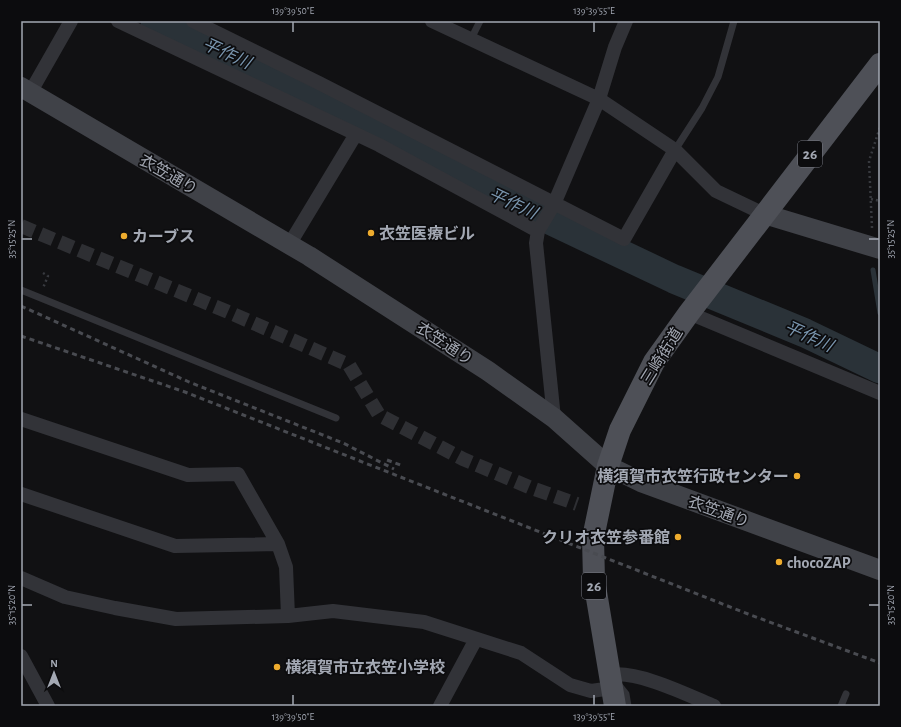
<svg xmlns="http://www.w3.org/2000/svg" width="901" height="727" viewBox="0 0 901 727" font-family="'Alegreya Sans','Noto Sans JP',sans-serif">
<rect width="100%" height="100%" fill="#111113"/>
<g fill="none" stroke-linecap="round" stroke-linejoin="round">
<path stroke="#2a3238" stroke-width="5" d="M873,270L880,313"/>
<path stroke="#2a3238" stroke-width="29" d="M155,21L269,72L463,179L674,279L805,333L880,369"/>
<path stroke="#2e2f33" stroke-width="14" stroke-dasharray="14 7" stroke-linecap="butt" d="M21,226L226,311L349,365L379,415L463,459L529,487L577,504"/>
<path stroke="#383a3f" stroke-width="2.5" stroke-dasharray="2 3" stroke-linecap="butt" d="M871,199L880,201
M872,228L869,161L880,127
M43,273L48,276L43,288"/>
<path stroke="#323338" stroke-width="7" d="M471,39L480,21
M675,150L702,108L718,77L734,21
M21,290L336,418
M618,684L626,694L628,706
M841,706L846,694"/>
<path stroke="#323338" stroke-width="14" d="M118,21L379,145L538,231
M193,21L319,83L624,239L675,150
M432,21L599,99L675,150L716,191L764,214
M30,93L71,21
M289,245L356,134
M689,313L880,393
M554,418L536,243L538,231L554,204L599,99L615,47L626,21
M21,419L188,475L238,474L278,544L286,567L288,616
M21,494L175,546L278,544
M21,578L65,597L115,608L176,619L288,616L333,611L424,622L521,653L570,685L591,691L612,688
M21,656L48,706
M610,675C637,670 688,695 714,706
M440,706L476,639"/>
<path stroke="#404248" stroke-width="20" d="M21,87L309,256L488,371L554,418L608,466L641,482L880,570
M764,214L880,249"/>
<path stroke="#4e5057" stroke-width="22" d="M615,706L594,580L593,538L608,466L620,430L654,362L689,313L880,64"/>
<path stroke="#494b51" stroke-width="3" stroke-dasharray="5 4" stroke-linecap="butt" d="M21,306L189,382L343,443L394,469
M21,336L185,392L748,614L880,663
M387,460L403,466"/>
</g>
<path fill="none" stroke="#a3a8b3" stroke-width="1.5" d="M293,22V32M594,22V32M22,239H32M869,239H879M22,605H32M869,605H879M293,695V705M594,695V705"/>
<g fill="#eeac2e" stroke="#0c0c0e" stroke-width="1.5">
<circle cx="371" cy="233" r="4"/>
<circle cx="124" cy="236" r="4"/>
<circle cx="797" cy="476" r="4"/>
<circle cx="678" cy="537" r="4"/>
<circle cx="779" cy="562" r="4"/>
<circle cx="277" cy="667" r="4"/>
</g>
<g text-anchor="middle" stroke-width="3.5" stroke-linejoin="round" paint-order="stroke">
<g fill="#0c0c0e" stroke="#767982" stroke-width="1">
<rect x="798" y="141" width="24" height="26" rx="3"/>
<rect x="582" y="573" width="24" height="26" rx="3"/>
</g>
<g font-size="15" font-weight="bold" fill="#a3a8b3">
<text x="810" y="159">26</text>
<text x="594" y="591">26</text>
</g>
<g font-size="16" fill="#a3a8b3" stroke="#0c0c0e">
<text transform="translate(169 174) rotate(30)" y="6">衣笠通り</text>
<text transform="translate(445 343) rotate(33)" y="6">衣笠通り</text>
<text transform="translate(661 356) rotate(-58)" y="6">三崎街道</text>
<text transform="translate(719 511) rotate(20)" y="6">衣笠通り</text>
</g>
<g font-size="16" font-weight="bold" fill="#a3a8b3" stroke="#0c0c0e" text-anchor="start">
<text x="379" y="239">衣笠医療ビル</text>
<text x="132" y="242">カーブス</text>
<text x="789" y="482" text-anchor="end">横須賀市衣笠行政センター</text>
<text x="670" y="543" text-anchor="end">クリオ衣笠参番館</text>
<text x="787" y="568">chocoZAP</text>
<text x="285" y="673">横須賀市立衣笠小学校</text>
</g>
<g font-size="17" font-style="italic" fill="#7a96af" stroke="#0c0c0e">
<text transform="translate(227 53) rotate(24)" y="6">平作川</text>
<text transform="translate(513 203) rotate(25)" y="6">平作川</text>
<text transform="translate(809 336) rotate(24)" y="6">平作川</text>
</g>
</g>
<rect width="901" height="727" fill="none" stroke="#0c0c0e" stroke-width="44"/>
<g transform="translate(54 673)" stroke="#0c0c0e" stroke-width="3" paint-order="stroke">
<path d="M0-3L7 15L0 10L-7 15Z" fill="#a3a8b3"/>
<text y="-6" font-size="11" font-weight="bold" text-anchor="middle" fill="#a3a8b3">N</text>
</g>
<rect x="22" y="22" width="857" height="683" fill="none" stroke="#a3a8b3" stroke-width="1.5"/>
<g font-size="10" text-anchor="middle" fill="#a3a8b3">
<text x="293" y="14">139°39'50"E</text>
<text x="594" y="14">139°39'55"E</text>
<text transform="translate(11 239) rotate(-90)" y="4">35°15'25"N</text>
<text transform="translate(890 239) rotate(-90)" y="4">35°15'25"N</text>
<text transform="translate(11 605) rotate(-90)" y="4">35°15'20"N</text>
<text transform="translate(890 605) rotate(-90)" y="4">35°15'20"N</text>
<text x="293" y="720">139°39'50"E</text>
<text x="594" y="720">139°39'55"E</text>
</g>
</svg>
